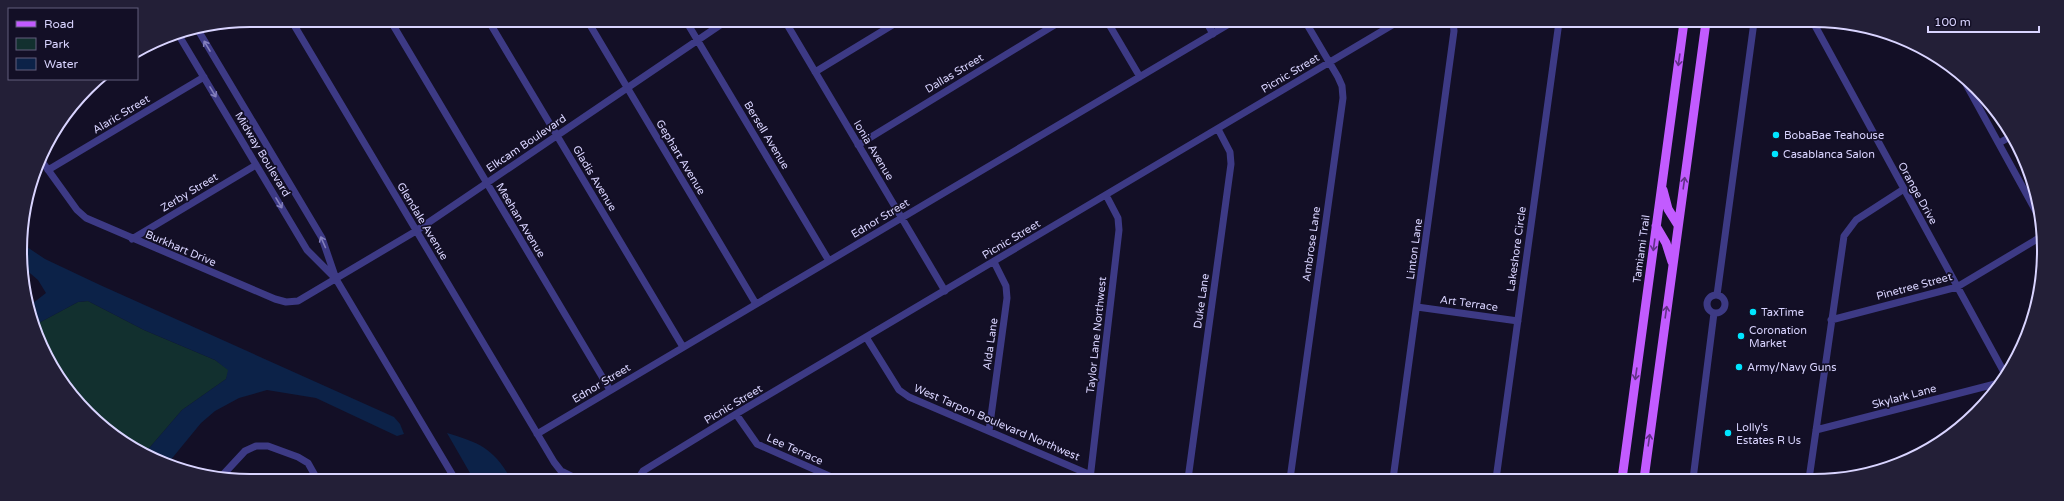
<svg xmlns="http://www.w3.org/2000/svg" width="2064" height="501" viewBox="0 0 2064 501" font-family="'Varela Round',sans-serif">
<rect width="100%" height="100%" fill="#130f26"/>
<path fill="#12302f" d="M88,301L144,330L215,360L229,370L226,379L182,410L145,453L135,450L68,391L35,325L78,302Z"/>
<path fill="#0c2248" d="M21,243L45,259L100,285L394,417L400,424L404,434L397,436L316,398L267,390L239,398L215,411L201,423L169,462L145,453L182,410L226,379L228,370L215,360L144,330L88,301L78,302L35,325L28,307L46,293L38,280L24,268Z
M447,433C480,443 493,448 511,479H481L480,476L470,473Z"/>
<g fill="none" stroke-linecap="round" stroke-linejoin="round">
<path stroke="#3d3a85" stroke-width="7" d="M291,20L554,462L561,471L577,479
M390,20L610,390
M488,20L683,347
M587,20L756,304
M686,21L829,261
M785,21L945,291
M1107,21L1140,77
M1206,21L1213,34
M1813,22L2005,374
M198,30L322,238L336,279L455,479
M178,34L307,250L336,279
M815,72L899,21
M1966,84L2038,215
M1999,143L2010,137
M858,145L1061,21
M41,160L77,210L86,218L275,299L286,302L298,301L416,231L726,21
M48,170L204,77
M132,239L256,165
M1707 304a9 9 0 1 1 18 0a9 9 0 1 1-18 0Z
M1717,295L1754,22
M1417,307L1518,321
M1831,320L1957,287L2039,238
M866,337L899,390L909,397L1100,479
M736,414L757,444L836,479
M1816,430L1999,383
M989,431L1007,298L1006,286L994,262
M537,434L1234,21
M219,479L245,451L256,446H268L298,457L308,463L317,479
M638,479L643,471L736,414L1399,21
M1090,479L1119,230L1118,218L1106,195
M1188,479L1231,164L1230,152L1218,129
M1290,479L1343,98L1342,86L1338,77L1305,21
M1393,479L1454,31L1453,22
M1496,479L1559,22
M1693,479L1714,313
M1809,479L1844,236L1856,220L1904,189"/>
<path stroke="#c25bff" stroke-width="9" d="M1663,190L1668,209L1678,225
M1656,226L1666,243L1672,262
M1622,479L1684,22
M1644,479L1706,22"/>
</g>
<defs><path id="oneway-shaft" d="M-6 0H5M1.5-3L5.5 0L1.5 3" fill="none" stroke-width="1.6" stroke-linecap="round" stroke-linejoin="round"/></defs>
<g stroke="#837fbc">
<use href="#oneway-shaft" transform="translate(207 46) rotate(-121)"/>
<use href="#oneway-shaft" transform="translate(213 92) rotate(59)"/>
<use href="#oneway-shaft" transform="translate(279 203) rotate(59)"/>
<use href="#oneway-shaft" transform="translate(323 242) rotate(-114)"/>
</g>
<g stroke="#623188">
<use href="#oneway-shaft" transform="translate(1679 60) rotate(98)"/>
<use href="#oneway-shaft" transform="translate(1684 183) rotate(-82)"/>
<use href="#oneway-shaft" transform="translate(1654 245) rotate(98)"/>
<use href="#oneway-shaft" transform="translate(1666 312) rotate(-82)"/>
<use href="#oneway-shaft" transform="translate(1636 374) rotate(98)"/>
<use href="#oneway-shaft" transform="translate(1649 440) rotate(-82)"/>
</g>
<g fill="#00e5ff" stroke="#130f26" stroke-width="1.5">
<circle cx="1776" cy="135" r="4"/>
<circle cx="1775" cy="154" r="4"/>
<circle cx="1753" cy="312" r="4"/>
<circle cx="1741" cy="336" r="4"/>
<circle cx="1739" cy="367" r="4"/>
<circle cx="1728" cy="433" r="4"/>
</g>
<g text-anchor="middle" stroke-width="3.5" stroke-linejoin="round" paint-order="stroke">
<g font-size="11" fill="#d9d4ff" stroke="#130f26">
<text transform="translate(954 73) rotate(-31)" y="4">Dallas Street</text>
<text transform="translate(1290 73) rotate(-31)" y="4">Picnic Street</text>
<text transform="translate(121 114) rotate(-31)" y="4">Alaric Street</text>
<text transform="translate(767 135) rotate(59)" y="4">Bersell Avenue</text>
<text transform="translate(526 143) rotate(-34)" y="4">Elkcam Boulevard</text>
<text transform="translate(874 150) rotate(59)" y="4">Ionia Avenue</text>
<text transform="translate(263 154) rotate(59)" y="4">Midway Boulevard</text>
<text transform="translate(681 157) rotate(59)" y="4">Gephart Avenue</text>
<text transform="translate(595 178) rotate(59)" y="4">Gladis Avenue</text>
<text transform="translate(189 192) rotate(-31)" y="4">Zerby Street</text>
<text transform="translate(1918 193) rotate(61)" y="4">Orange Drive</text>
<text transform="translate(880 218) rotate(-31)" y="4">Ednor Street</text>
<text transform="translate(521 220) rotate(59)" y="4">Meehan Avenue</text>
<text transform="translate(423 221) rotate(59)" y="4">Glendale Avenue</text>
<text transform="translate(1011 239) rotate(-31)" y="4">Picnic Street</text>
<text transform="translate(1311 244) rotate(-82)" y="4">Ambrose Lane</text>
<text transform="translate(181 248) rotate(23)" y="4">Burkhart Drive</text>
<text transform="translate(1414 249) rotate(-82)" y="4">Linton Lane</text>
<text transform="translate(1516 249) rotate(-82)" y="4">Lakeshore Circle</text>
<text transform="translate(1641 249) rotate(-82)" y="4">Tamiami Trail</text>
<text transform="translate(1914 286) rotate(-15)" y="4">Pinetree Street</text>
<text transform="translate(1201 301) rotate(-82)" y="4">Duke Lane</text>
<text transform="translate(1469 303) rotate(8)" y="4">Art Terrace</text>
<text transform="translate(1096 335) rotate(-84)" y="4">Taylor Lane Northwest</text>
<text transform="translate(990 344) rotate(-82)" y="4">Alda Lane</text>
<text transform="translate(601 383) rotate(-31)" y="4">Ednor Street</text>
<text transform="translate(1904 396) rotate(-15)" y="4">Skylark Lane</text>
<text transform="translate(733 404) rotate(-31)" y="4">Picnic Street</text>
<text transform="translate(997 422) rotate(23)" y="4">West Tarpon Boulevard Northwest</text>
<text transform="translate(795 449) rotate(24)" y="4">Lee Terrace</text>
</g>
<g font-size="11" fill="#d9d4ff" stroke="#130f26" text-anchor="start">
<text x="1784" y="139">BobaBae Teahouse</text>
<text x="1783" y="158">Casablanca Salon</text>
<text x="1761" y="316">TaxTime</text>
<text x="1749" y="334">Coronation<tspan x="1749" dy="13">Market</tspan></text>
<text x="1747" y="371">Army/Navy Guns</text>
<text x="1736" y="431">Lolly's<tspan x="1736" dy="13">Estates R Us</tspan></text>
</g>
</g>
<path d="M0 0H2064V501H0ZM250 27H1814A223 223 0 0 1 2037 250V251A223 223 0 0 1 1814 474H250A223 223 0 0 1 27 251V250A223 223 0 0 1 250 27Z" fill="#231f37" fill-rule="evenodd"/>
<path fill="none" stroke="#d9d4ff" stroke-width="2" d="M250 27H1814A223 223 0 0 1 2037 250V251A223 223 0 0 1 1814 474H250A223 223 0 0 1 27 251V250A223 223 0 0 1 250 27Z"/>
<rect x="8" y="8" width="130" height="72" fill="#130f26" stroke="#625e7d"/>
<rect x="16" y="21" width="20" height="6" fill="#c25bff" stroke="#625e7d"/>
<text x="44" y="28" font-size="12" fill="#d9d4ff">Road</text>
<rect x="16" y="38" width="20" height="12" fill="#12302f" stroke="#625e7d"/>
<text x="44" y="48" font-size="12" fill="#d9d4ff">Park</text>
<rect x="16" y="58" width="20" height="12" fill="#0c2248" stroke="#625e7d"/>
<text x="44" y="68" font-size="12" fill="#d9d4ff">Water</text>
<path d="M1928 26v6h111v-6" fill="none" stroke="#d9d4ff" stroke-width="2"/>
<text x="1934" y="26" font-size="12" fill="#d9d4ff" stroke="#130f26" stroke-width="3" paint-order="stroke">100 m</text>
</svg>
